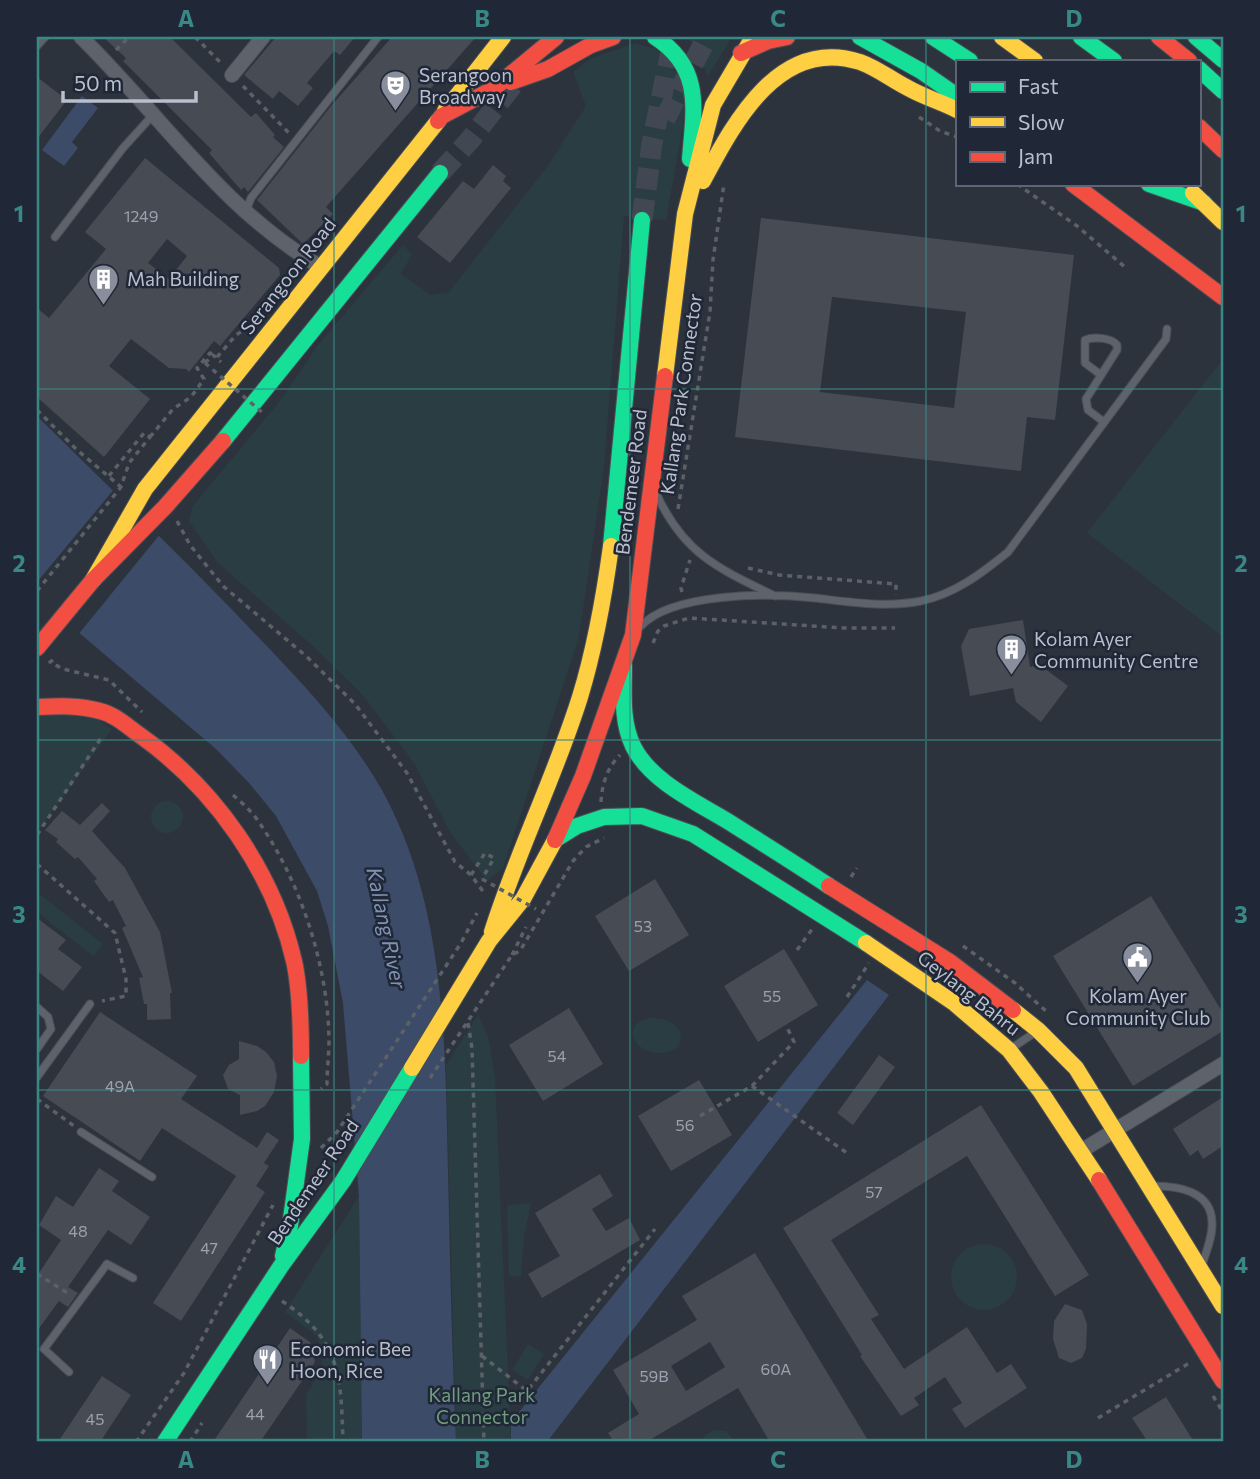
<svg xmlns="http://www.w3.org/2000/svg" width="1260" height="1479" viewBox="0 0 1260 1479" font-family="Commissioner,sans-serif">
<rect width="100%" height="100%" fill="#2d333d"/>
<path fill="#2a3d43" d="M685,37H732L708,76L691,41Z
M635,43L656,49L683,81L686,107L666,220L624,216L604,466L579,637L503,868L487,881L450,832L414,763L362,694L313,646L217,562L189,521L192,507L280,401L318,345L403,245L412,254L401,274L431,295L449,292L547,167L586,106L573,72L590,59Z
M1223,359V637L1087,533Z
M37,711L92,716L112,729L37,833Z
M151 817a16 16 0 1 1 32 0a16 16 0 1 1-32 0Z
M37,892L103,944L93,956L37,912Z
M478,1015L488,1037L495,1078L511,1442H456L446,1065Z
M650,1018C663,1018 674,1021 681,1033L679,1046C648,1070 610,1027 650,1018Z
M359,1196L362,1442H307L306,1395L321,1370L323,1352L316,1335L285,1312Z
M531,1203L524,1236L521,1276L509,1277L507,1205Z
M951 1277a33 33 0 1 1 66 0a33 33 0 1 1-66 0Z
M528,1344L544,1354L528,1380L512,1370Z
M714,1430L726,1431L735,1442H701L704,1436Z"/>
<path fill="#3c4b68" d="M82,96L98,108L72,142L78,148L64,166L42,150Z
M37,416C112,490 189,564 262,641C307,688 351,735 383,792C446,908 445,1043 448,1171C450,1262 452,1352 456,1442H362L359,1196L343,1003L328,926L317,891L276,816L249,783L216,749L37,597Z
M867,980L889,995L547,1442H511V1422Z"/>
<path fill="#2d333d" d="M115,488L161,533L77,636L37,602V582Z"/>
<path fill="#464b54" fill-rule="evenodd" d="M103,37H170L251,117L256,113L275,135L273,137L284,147L248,192L244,187L241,190L209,153L212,150L123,61L126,58Z
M276,37H355L340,55L334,51L307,83L313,88L298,106L279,91L273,99L244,75Z
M392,37H476L326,207L333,214L303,244L257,200L331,106Z
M37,77L67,100L37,139Z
M145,158L279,268L280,275L220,346L214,341L189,372L186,369L169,368L131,339L109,366L150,399L104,457L37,397V308L49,318L106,249L85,232ZM167,239L187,256L169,279L148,263Z
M493,165L506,176L503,181L511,188L450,263L417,237L463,181L474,189Z
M761,218L1074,255L1055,420L1027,417L1021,471L735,437ZM832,297L966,312L954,408L820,392Z
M1023,620L1030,667L1040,665L1068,686L1041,722L1016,702L1013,688L970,696L961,646L969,629Z
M102,803L110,811L92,831L125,868L160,932L172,993H170L171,1019L147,1020V1004H144L139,978L143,977L122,928L126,926L113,900L109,902L94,881L97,879L78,857L75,859L56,842L58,839L45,830L62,811L80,825Z
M655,879L689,935L629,971L595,916Z
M1151,896L1223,1013V1031L1133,1086L1053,956Z
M37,918L66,940L58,949L82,967L63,991L37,971Z
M784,949L818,1005L758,1042L724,986Z
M569,1008L603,1064L543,1101L509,1045Z
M100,1012L197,1076L181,1099L257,1148L267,1132L279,1140L264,1163L269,1166L256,1186L265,1192L181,1321L153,1303L236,1176L162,1128L140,1161L43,1096Z
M239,1041L257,1046L266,1052L274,1062L277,1076L274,1092L265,1106L257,1111L240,1115V1095L228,1089L223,1075L229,1065L239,1059Z
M879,1055L895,1067L853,1125L837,1113Z
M699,1080L732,1135L671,1171L638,1116Z
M1223,1097V1146L1203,1159L1198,1150L1190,1156L1173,1129Z
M981,1105L1089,1275L1055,1296L967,1156L831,1240L879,1315L871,1319L904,1369L967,1327L997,1373L1011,1364L1027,1388L965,1428L952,1409L962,1403L945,1377L914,1398L919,1405L901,1416L860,1356L862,1355L783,1228Z
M99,1168L119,1181L112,1191L150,1217L131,1245L108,1230L68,1287L78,1293L68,1307L59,1301L37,1331V1276L61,1240L39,1225L56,1196L73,1207Z
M600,1174L613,1196L592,1209L606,1231L629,1218L640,1240L542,1298L528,1274L560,1256L535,1213Z
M755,1253L869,1442H770L738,1388L646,1442H614L608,1433L639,1414L613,1370L697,1320L682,1296ZM710,1342L725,1367L686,1391L671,1366Z
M1065,1304L1082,1310L1087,1324L1086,1349L1082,1358L1071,1363L1059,1358L1053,1339L1054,1321Z
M290,1328L310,1342L315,1362L260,1442H213Z
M102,1376L131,1395L100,1442H58Z
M1166,1397L1194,1442H1148L1132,1418Z"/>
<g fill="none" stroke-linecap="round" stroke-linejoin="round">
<path stroke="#424853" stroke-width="21" stroke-dasharray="21 10" stroke-linecap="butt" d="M665,119L707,37
M440,173L470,140L525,69
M642,220L652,143L674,37"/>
<defs>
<path id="lane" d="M37,46L45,37
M246,211L251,198L378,37
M55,237L123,148L152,116
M1101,375L1085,363V340C1094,336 1112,338 1117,345V350L1086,399L1088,410L1104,422
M657,495C684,554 719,569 775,596
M640,627C671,592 770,593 815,598C850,602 886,608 921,601C955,594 982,573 1008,552L1166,339L1167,329
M37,1007L48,1017L51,1029L37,1049
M1009,1050L1037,1031
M37,1077L90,1004
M81,1132L152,1177
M1154,1186C1178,1186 1211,1191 1212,1222C1213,1236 1206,1252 1202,1265
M69,1372L44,1349L107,1264L133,1278"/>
<path id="street" d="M81,37C160,114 223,211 321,267
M232,75L263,37
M1081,1151L1223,1064"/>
<path id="fast" d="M655,37C703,68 694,109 690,159
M860,37L921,71L957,96
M933,37L970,61
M1081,37L1114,61
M1196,37L1223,60
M1199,69L1223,91
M1149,184L1204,203
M223,441L440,173
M611,546L642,220
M624,666C624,692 621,721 633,746C650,781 696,802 729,822C762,843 796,864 829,886
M556,839L577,826L604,817L642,816L693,834L866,943
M283,1256L290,1226L302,1139L301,1056
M165,1442L281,1266L343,1181L412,1068"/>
<path id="slow" d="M1002,37L1035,61
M445,111L503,37
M703,181C734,123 779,36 860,62C877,68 892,80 908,88C924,97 941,102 957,110
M1193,193L1223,222
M665,376L685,214L713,105L753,37
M93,580L145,489L438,121
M492,932C517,852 555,777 580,697C595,648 604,597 611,546
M866,943L954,1003L1009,1050L1041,1092L1099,1180
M1013,1010L1038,1030L1076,1068L1223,1306
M412,1068L489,941L523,899L555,840"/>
<path id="jam" d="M1159,37L1189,61
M741,53L768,41L787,37
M511,82L548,69L591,45L613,37
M438,121L442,116L493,89L556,37
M1199,127L1223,150
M1073,184L1223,297
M37,648L93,580L165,507L223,441
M37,707C59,706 79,705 100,711C116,715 128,727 141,736C215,789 273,871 294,961C300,988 301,1028 301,1056
M555,840L583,776L633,635L665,376
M829,886L950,962L1013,1010
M1099,1180L1223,1381"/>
</defs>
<use href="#lane" stroke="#4a4e55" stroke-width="9"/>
<use href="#street" stroke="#4a4e55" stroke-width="16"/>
<use href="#fast" stroke="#4a4e55" stroke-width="18"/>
<use href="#slow" stroke="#4a4e55" stroke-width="18"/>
<use href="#jam" stroke="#4a4e55" stroke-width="18"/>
<path stroke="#5c6167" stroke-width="3.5" stroke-dasharray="5 5" stroke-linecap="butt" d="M195,37L223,65
M116,50L129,37
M243,86L289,133
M919,117L940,131L957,137
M1017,184L1077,226L1126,268
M205,363L213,355L221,362
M37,410L76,449L121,487
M150,437L173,409L191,397L204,379L197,368L210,353L218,356L236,335L247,328
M678,509L710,312L713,260L724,184
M177,521L190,545L223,586L306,656L355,704L407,773L455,862L471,875L485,894
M748,568L779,575L896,584V595
M37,591L121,487L129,463L150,437L144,433L108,477
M682,592L681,588L690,560
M653,643L658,631L664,626L689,618L844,628H895
M53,660L50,662L63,669L109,680L142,712
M233,795C241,802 249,809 256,818C300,879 328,965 329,1040C329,1055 327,1069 327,1084L321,1089
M601,802C602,784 607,768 620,755
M37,835L103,735
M37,864L115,933L126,979V996L102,1001
M471,875L485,853L494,858L482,879
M851,877L857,868
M963,946L1015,983L1047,1012
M797,950L813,928
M512,955L526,927
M847,997L869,963
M468,1023L472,1048L484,1442
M430,1078L512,955L520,951L573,861L586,847L604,838
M752,1086L794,1042L786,1025
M37,1099L74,1126
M700,1116L752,1086L847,1153
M321,1148L337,1132L461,943L477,913
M37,1274L71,1295
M282,1301C341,1340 341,1377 343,1442
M482,1356L527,1391L655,1229
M1213,1396L1223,1412
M1098,1418L1191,1362
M136,1442L184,1373L273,1205
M190,1442L202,1423"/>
<use href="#lane" stroke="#5e626b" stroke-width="7"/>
<use href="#street" stroke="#5e626b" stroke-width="14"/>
<use href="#fast" stroke="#16e098" stroke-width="16"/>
<use href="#slow" stroke="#ffcf43" stroke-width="16"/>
<use href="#jam" stroke="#f24e42" stroke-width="16"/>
<path stroke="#5c6167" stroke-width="3.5" stroke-dasharray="5 5" stroke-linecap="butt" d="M205,363L264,414
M482,879L536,909"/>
</g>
<path fill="none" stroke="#3a8886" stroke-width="2" stroke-opacity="0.55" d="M334,37V1442M630,37V1442M926,37V1442M37,389H1223M37,740H1223M37,1090H1223"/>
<defs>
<symbol id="theatre-pin" viewBox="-11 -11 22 30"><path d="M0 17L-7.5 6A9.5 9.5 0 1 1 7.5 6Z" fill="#888e9b" stroke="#202838"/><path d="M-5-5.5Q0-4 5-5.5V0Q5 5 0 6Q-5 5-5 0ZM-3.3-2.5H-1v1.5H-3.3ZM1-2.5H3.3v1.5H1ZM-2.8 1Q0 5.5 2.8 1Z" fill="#fff"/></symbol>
<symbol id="building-pin" viewBox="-11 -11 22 30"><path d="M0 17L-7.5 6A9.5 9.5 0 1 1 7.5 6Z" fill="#888e9b" stroke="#202838"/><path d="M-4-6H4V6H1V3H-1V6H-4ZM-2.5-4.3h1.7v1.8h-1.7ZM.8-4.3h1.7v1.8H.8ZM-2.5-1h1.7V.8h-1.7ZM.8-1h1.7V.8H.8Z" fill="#fff"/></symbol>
<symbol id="civic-pin" viewBox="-11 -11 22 30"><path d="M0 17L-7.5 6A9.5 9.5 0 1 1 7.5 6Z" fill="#888e9b" stroke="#202838"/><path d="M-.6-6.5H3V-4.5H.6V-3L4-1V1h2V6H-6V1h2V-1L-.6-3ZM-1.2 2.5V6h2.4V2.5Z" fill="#fff"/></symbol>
<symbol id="restaurant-pin" viewBox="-11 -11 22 30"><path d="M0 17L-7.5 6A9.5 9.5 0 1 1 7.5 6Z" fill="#888e9b" stroke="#202838"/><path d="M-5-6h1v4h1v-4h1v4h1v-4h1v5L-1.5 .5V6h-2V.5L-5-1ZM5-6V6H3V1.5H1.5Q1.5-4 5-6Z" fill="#fff"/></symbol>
</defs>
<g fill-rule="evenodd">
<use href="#theatre-pin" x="378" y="68" width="35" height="47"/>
<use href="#building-pin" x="86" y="262" width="35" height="47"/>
<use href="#building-pin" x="994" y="632" width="35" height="47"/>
<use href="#civic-pin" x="1120" y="940" width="35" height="47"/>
<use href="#restaurant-pin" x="250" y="1342" width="35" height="47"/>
</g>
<g text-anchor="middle" stroke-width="5" stroke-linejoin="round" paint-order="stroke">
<g font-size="16" fill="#9ca2af">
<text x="141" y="222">1249</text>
<text x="643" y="932">53</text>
<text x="772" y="1002">55</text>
<text x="557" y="1062">54</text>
<text x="120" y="1092">49A</text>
<text x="685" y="1131">56</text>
<text x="874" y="1198">57</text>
<text x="78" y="1237">48</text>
<text x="209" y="1254">47</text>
<text x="776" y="1375">60A</text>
<text x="654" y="1382">59B</text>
<text x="255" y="1420">44</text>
<text x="95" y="1425">45</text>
</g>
<g font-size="19" fill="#b9bfcd" stroke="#202838" text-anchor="start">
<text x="419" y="82">Serangoon<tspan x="419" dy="22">Broadway</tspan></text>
<text x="127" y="286">Mah Building</text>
<text x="1034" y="646">Kolam Ayer<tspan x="1034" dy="22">Community Centre</tspan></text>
<text x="1138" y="1003" text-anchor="middle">Kolam Ayer<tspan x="1138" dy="22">Community Club</tspan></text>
<text x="290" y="1356">Economic Bee<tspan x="290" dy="22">Hoon, Rice</tspan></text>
</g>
<g font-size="19" fill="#b9bfcd" stroke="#202838">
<text transform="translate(288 276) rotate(-52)" y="7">Serangoon Road</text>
<text transform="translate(681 394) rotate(-82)" y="7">Kallang Park Connector</text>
<text transform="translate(631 482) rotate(-83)" y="7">Bendemeer Road</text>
<text transform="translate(969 993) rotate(38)" y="7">Geylang Bahru</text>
<text transform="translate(313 1182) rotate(-56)" y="7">Bendemeer Road</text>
</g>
<g font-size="19" fill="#709d7e" stroke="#202838">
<text x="482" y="1402">Kallang Park<tspan x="482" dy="22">Connector</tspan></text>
</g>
<g font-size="21" font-style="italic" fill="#8092b3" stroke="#202838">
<text transform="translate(386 928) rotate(78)" y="7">Kallang River</text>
</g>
</g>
<rect width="1260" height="1479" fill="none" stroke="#202838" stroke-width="77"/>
<rect x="956" y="60" width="245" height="126" fill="#202838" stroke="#5d6474" stroke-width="2"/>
<rect x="970" y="82" width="35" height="10" fill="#16e098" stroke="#5d6474" stroke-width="2"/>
<text x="1018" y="94" font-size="21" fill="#b9bfcd">Fast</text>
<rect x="970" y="117" width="35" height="10" fill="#ffcf43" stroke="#5d6474" stroke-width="2"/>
<text x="1018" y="130" font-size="21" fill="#b9bfcd">Slow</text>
<rect x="970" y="152" width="35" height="10" fill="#f24e42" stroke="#5d6474" stroke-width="2"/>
<text x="1018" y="164" font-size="21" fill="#b9bfcd">Jam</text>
<path d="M63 91v10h133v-10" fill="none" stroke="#b9bfcd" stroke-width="3.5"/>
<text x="74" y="91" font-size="21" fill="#b9bfcd" stroke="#202838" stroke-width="5" paint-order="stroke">50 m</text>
<rect x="38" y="38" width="1184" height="1402" fill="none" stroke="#3a8886" stroke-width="2.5"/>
<g font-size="23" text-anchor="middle" font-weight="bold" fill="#3a8886">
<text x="186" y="27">A</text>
<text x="482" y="27">B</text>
<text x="778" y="27">C</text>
<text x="1074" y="27">D</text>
<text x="19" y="222">1</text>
<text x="1241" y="222">1</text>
<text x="19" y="572">2</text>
<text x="1241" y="572">2</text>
<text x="19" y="923">3</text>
<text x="1241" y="923">3</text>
<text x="19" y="1273">4</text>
<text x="1241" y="1273">4</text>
<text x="186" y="1468">A</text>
<text x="482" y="1468">B</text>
<text x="778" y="1468">C</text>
<text x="1074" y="1468">D</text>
</g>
</svg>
